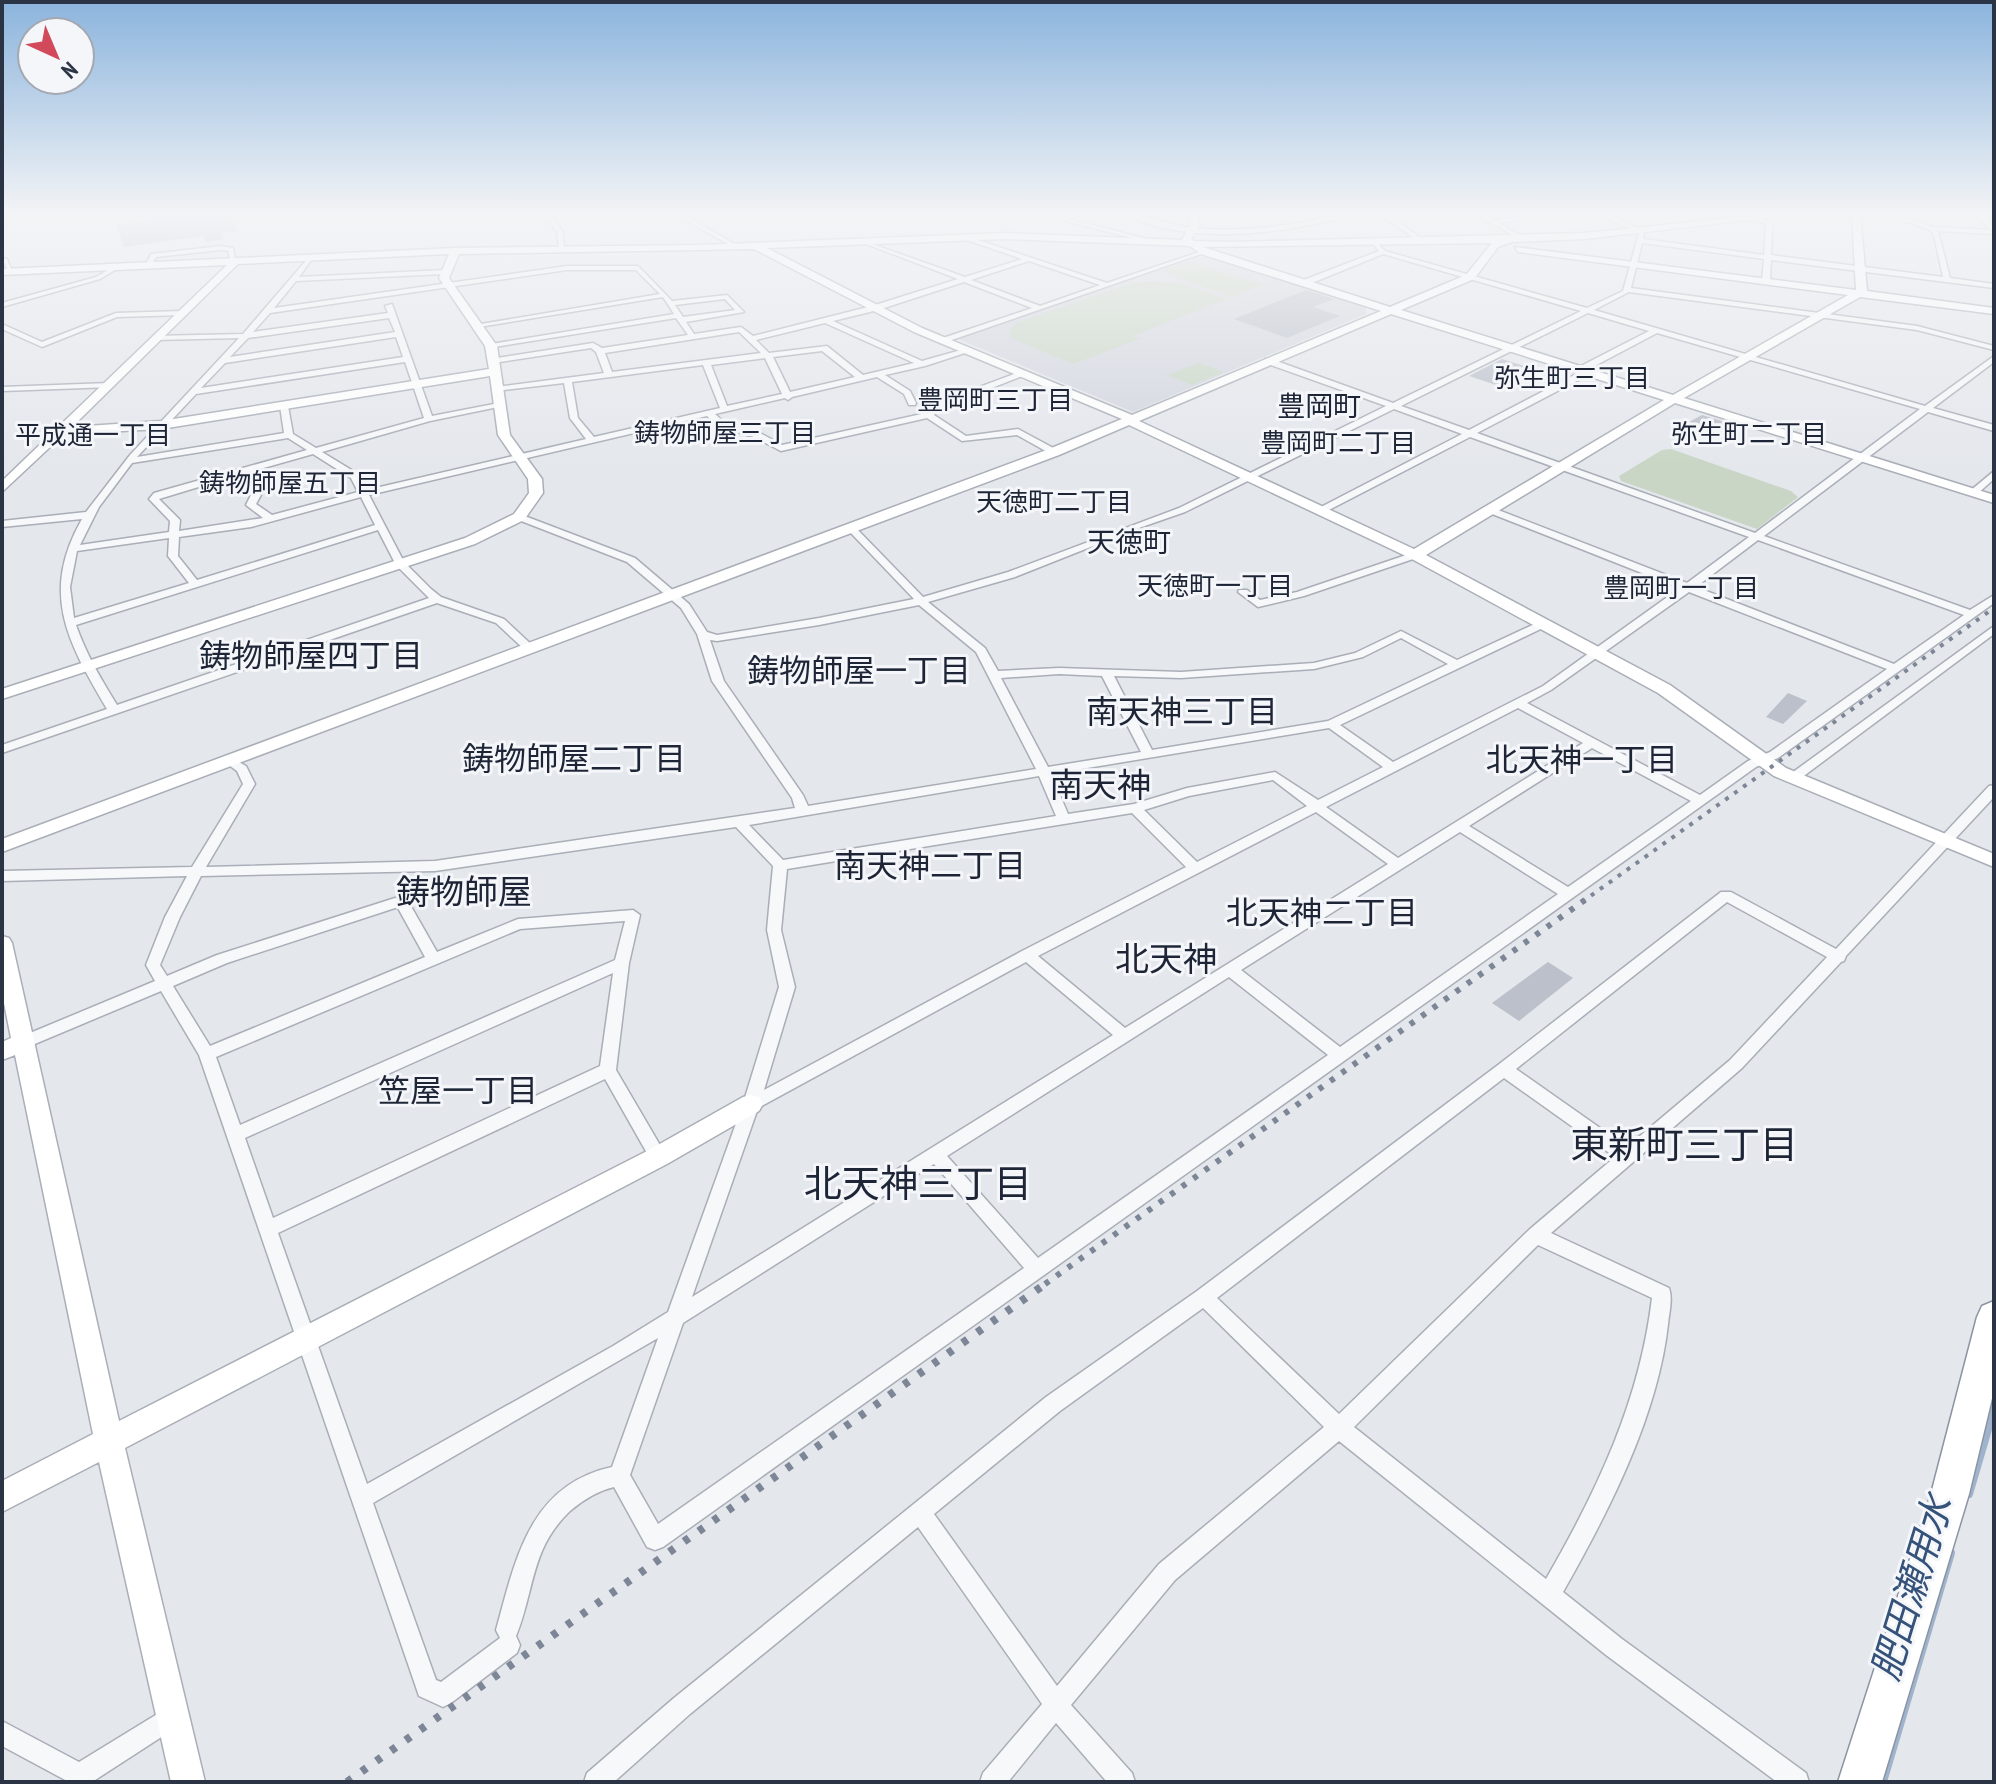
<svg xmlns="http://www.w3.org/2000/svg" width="1996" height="1784" viewBox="0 0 1996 1784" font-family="'PT Sans Narrow','Noto Sans JP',sans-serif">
<rect width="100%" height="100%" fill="#e4e7ec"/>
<path fill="#d2d6de" d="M1198,257H1207L1366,308V314L1133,412L958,339Z"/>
<path fill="#c9d6c5" d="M1189,262L1264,285L1232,297L1160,271Z
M1154,281L1183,284L1227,299L1132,336L1139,339L1073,364L1011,338L1009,332L1016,323L1133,283Z
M1199,363L1224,372L1192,385L1167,375Z
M1671,449L1791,491L1798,497L1757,529L1621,481L1619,476L1662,450Z"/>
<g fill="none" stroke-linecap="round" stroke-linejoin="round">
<path stroke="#9fb4cc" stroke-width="8" d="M1969,1494L1994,1409
M1883,1782L1951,1553"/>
<path fill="#9fb4cc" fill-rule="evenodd" d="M2,214H22L2,220Z
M1983,214H1994V222Z"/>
</g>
<path fill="#bbc0ca" d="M193,214H229L238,231L221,233L224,239L206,242L203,236L124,247L116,225Z
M1306,290L1334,299L1313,307L1340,316L1287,338L1234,319Z
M1502,359L1543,372L1508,389L1469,376Z
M1702,415L1726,422L1714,430L1689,422Z
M1788,693L1807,701L1783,724L1766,717Z
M1548,962L1573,978L1519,1021L1492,1003Z"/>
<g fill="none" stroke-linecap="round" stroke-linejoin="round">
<defs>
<path id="street" d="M544,214H550L563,232L564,250L559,249L557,232Z
M675,214H683L738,246L733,247Z
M1038,214H1049L1155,241L1152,243Z
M1122,214C1146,214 1170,226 1194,228C1244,233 1293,226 1341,214H1352C1338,220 1320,223 1304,226C1246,237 1177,240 1122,214Z
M1213,214H1235L1194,220L1191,218Z
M1380,214H1387L1426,242L1421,243Z
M1475,214H1483L1494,220L1558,214L1499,223L1525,238L1523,241Z
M1599,214H1607L1644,231L1643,239L1764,255L1766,224L1745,214H1754L1772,223L1771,255L1943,277L1934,235L1930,230L1884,214H1893L1933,227L1991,230L1974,214H1981L1994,226V234L1938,231L1950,278L1994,284V288L1771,260L1770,281L1766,283L1762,281L1764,259L1642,243L1631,288L1917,326L1994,346V350L1917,330L1629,292L1594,310L1925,406L1994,356V362L1933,408L1994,425V431L1928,412L1764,536L1970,610L1994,595V603L1778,758L1756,767L663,1547L655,1550L647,1547L614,1487C597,1491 583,1500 570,1511C530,1549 535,1590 516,1636L520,1645L517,1653L451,1703L443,1707L419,1696L199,1055L161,991L30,1046L24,1048L18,1046L16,1042L18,1038L155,981L146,965L165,917L187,876L2,881V871L192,867L243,784L237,771L222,760L228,756L246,766L255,784L206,867L435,861L795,808L792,798L712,681L697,634L681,608L627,562L516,519V515H522L635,558L689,604L707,632L717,635L819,618L914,599L848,530L846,528L851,525L854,526L923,597L1008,572L1179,508L1386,406L1265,363V359H1271L1393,403L1581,311L1383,254L1307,285H1301V281L1379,251L1372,243L1375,241L1385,251L1587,308L1623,291L1639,233ZM1588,313L1649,331L1577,368V372H1580L1469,430L1401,406ZM1657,333L1920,409L1755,533L1477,433L1590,374V370H1587ZM1394,409L1462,434L1319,508V512H1325L1470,437L1749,537L1687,583L1493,508H1487V512L1680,588L1543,686L1393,762L1340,725L1547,626V622H1539L1457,660L1401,631L1355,653L1314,663L1181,672L1059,668L998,671L985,648L928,602L1015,577L1136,529L1185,512ZM1758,540L1964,615L1894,664L1696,587ZM1689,592L1887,669L1770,752L1748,761L1700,795L1527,703L1551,690ZM919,605L976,652L1036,769L808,806L803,795L724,681L710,640L717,641L819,625ZM1401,638L1448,664L1328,721L1152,750L1114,676L1181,678L1314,669L1363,657ZM1059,674L1102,676L1141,752L1048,767L1001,678ZM1518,708L1583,743L1398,858L1326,807ZM1329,728L1383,767L1318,800L1275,772L1187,788L1134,804L1068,814L1051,774ZM1592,748L1691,801L1568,887L1469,826ZM1039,776L1056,816L783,860L749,825ZM1273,780L1307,806L1197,862L1144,810L1189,796ZM1316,812L1388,864L1125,1028L1038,956ZM1132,813L1186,867L1022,951L764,1090L795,987L781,930L787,869ZM736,827L773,866L767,930L779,987L743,1104L668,1312L613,1346L367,1484L278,1233L605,1079L652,1162L658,1164L664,1162L667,1157L664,1152L616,1070L629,963L640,915L633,910L518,919L437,952L408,901L395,898L217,955L167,976L160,965L180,917L201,876L435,871ZM1460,832L1558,894L1340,1047L1241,970ZM395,908H398L425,957L210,1046L173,986L227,963ZM625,921L615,960L240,1125L216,1057L520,929ZM1026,962L1113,1035L692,1297L758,1108ZM613,973L600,1066L273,1218L245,1138ZM1229,977L1328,1055L1038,1258L947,1156ZM934,1164L1024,1268L658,1524L630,1475L683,1323ZM658,1338L612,1467C529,1485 515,1561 496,1630L500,1638L441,1682L436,1680L373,1503Z
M963,235L1107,283L1202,251L1207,252L943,343H940V339L1032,308L964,282L878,310L833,321L922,361L968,348V352L925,366L885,375L910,391L916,403L915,405H909L904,394L877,377L792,397L788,400L785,398L715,414L725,423L760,433L782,445L926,413L934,404L1022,371L1026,373L1025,375L940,408L934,415L966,436L1018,429L1057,450V454H1051L1017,435L962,441L927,418L781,451L754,437L719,427L707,416L369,495L404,562L431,589L441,597L504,619L533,646V650H525L496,623L437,603L2,753V745L107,709C67,641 40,593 82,519L2,527V521L86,512L130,455L239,338L156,340H153V336L243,334L309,257L312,259L299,277L445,270L448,272L445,274L296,281L274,308L567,266H638L672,301L727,295L744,312L686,322L694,334L741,327L753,336L872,306L958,279L861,242V240L965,277L1022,259L961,238ZM1029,261L1100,285L1040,306L971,280ZM567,270H636L660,294L475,325L479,327L663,297L674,314L491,344L487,346L488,348L676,318L688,335L602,348L593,343L490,359V363H493L591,348L596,352L604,373L496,387L492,389L496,391L564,383L570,418L586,439L367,490L358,474L322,452L430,421L503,406L499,403L432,416L392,304L385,306L388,313L253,332L270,313ZM725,299L735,310L683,317L675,305ZM389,318L395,332L230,357L248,338ZM825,323L914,363L863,375L827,346L769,353L756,340ZM739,332L761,353L612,372L605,353ZM396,337L403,357L201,388L225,363ZM822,351L855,377L790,392L773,357ZM765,358L782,394L727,406L711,365ZM405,362L424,418L316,448L293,434L288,406L284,403L280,406L284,433L137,457L196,394ZM703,365L720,408L594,437L578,418L572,382ZM288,438L307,450L154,493L149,499L170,521L169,532L80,545L99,507L132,463ZM313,454L351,478L358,492L272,515L256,504L261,495L246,473ZM238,475L251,495L246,505L263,518L179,531L180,520L159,499ZM361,497L375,525L197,580L178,556L179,537L251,527ZM378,530L396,565L429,598L117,705C101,679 86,654 76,625ZM169,538L168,556L189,583L74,618L70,587L77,551Z
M221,246L233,248L236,264L231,263L228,251L221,250L156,257L150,267L145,266L151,254Z
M2,258L7,259L13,273H9Z
M115,266L120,267L100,279L2,307V303L96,277Z
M182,311H185V315L117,317L42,347L2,329V324L42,342L116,313Z
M109,383H112V387L2,391V387Z
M1994,471V479L1976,495H1970V491Z
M1415,552L1419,553V557L1304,596L1258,607L1238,592L1239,590H1247L1260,600L1297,592Z
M1994,626V634L1797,781H1789L1787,778L1789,775Z
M1994,785V797L1846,956L1844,961L1841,962L1742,1068L1551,1233L1669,1288C1673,1299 1669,1313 1668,1324C1658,1416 1608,1513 1563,1592L1622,1639L1806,1773L1809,1782H1777L1606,1655L1339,1441L1175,1580L1071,1705L1132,1773L1135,1782H1107L1056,1723L1008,1782H980L983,1773L1042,1704L918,1527L690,1714L614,1782H584L587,1773L674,1698L1046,1397L1197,1291L1498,1065L1721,892H1731L1836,949L1989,786ZM1727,902L1827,957L1730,1060L1627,1147L1516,1069ZM1504,1078L1615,1157L1530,1229L1339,1414L1217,1298ZM1538,1245L1652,1298C1640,1400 1597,1491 1546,1579L1354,1427ZM1203,1308L1324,1427L1159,1564L1057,1686L934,1514L1060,1411Z
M172,1705L180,1709L184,1717L180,1725L92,1782H69L2,1746V1721L79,1762Z"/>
<path id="secondary" d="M1184,214H1194L1200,225L1191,238L1194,241L1231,242L1584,233L1771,214H1802L1584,239L1512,242L1498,247L1474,279L1401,310L1673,395L1848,295L1518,252L1515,247L1856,290L1852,214H1860L1867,291L1994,308V314L1860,297L1684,398L1994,495V503L1675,403L1426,555L1670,685L1786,768L1994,854V867L1774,776L1658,693L1410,558L1129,425L1059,455L2,852V839L1049,449L1122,419L914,332L754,249L459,254L449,278L497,346L510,435L542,479L543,493L524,520L475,544L2,699V689L465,538L514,514L529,493L528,479L498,435L490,376L161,429L64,434L2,492V481L227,265L2,275V269L455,248L698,245L1006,233L1182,240L1190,225V219ZM1006,239L1190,246L1201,254L1381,311L1132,415L922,328L767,248ZM1492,243L1466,275L1390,307L1203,247ZM449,254L439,278L485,346L489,369L161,421L72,427L238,264ZM1391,314L1664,400L1414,549L1139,421Z
M2,936L9,938L12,943L119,1421L649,1150L743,1097L751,1095L759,1097L763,1104L759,1111L667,1164L125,1448L205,1782H171L99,1462L2,1512V1481L93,1434L15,1055L2,1060V1042L11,1038L2,993Z"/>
<path id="highway" d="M1994,1301V1390L1969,1494L1882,1782H1838L1931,1494L1977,1317L1982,1306Z"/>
</defs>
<use href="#street" stroke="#a9aeb7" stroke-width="3"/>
<use href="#secondary" stroke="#a9aeb7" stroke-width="3"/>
<use href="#highway" stroke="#8b94a3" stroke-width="3"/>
<use href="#street" fill="#f7f8fa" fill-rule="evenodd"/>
<use href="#secondary" fill="#fff" fill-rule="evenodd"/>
<use href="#highway" fill="#fff" fill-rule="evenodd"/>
<path stroke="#7d8696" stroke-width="4" stroke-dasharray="4 7" stroke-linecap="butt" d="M1582,902L1994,608"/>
<path stroke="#7d8696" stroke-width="6" stroke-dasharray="5 9" stroke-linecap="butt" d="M1045,1284L1585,900"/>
<path stroke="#7d8696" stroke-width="8" stroke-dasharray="6 12" stroke-linecap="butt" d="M347,1782L1048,1282"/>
</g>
<linearGradient id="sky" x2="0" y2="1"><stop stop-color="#8bb4dd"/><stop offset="0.46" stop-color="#f3f4f6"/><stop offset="1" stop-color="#f3f4f6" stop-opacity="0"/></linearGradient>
<rect width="1996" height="464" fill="url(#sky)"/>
<g text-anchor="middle" stroke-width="6" stroke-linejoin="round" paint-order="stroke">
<g font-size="26" fill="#1d2536" stroke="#f4f6f9">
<text x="1572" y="387">弥生町三丁目</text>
<text x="995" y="409">豊岡町三丁目</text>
<text x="725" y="442">鋳物師屋三丁目</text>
<text x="1749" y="443">弥生町二丁目</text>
<text x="93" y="444">平成通一丁目</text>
<text x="1338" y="452">豊岡町二丁目</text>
<text x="290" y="492">鋳物師屋五丁目</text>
<text x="1054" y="511">天徳町二丁目</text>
<text x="1215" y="595">天徳町一丁目</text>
<text x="1681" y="597">豊岡町一丁目</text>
</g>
<g font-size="28" fill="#1d2536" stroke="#f4f6f9">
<text x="1319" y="416">豊岡町</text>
<text x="1129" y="552">天徳町</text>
</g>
<g font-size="32" fill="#1d2536" stroke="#f4f6f9">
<text x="311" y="667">鋳物師屋四丁目</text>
<text x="859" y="682">鋳物師屋一丁目</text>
<text x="1182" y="723">南天神三丁目</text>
<text x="574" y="770">鋳物師屋二丁目</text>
<text x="1582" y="771">北天神一丁目</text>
<text x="930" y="877">南天神二丁目</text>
<text x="1322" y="924">北天神二丁目</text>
<text x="458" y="1102">笠屋一丁目</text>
</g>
<g font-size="34" fill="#1d2536" stroke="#f4f6f9">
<text x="1100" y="797">南天神</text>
<text x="464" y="904">鋳物師屋</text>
<text x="1166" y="971">北天神</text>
</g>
<g font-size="38" fill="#1d2536" stroke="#f4f6f9">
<text x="1684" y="1158">東新町三丁目</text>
<text x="918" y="1197">北天神三丁目</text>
</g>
<g font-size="38" font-style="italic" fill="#34527a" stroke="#f4f6f9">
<text transform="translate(1912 1588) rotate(-73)" y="13">肥田瀬用水</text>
</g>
</g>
<rect width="1996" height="1784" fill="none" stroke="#2b3445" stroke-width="8"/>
<g transform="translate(56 56) rotate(136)"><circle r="38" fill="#f4f6f9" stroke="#a4a8b1" stroke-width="2"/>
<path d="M0-6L14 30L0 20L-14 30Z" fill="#d1495b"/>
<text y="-12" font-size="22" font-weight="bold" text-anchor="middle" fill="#2b3445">N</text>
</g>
</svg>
